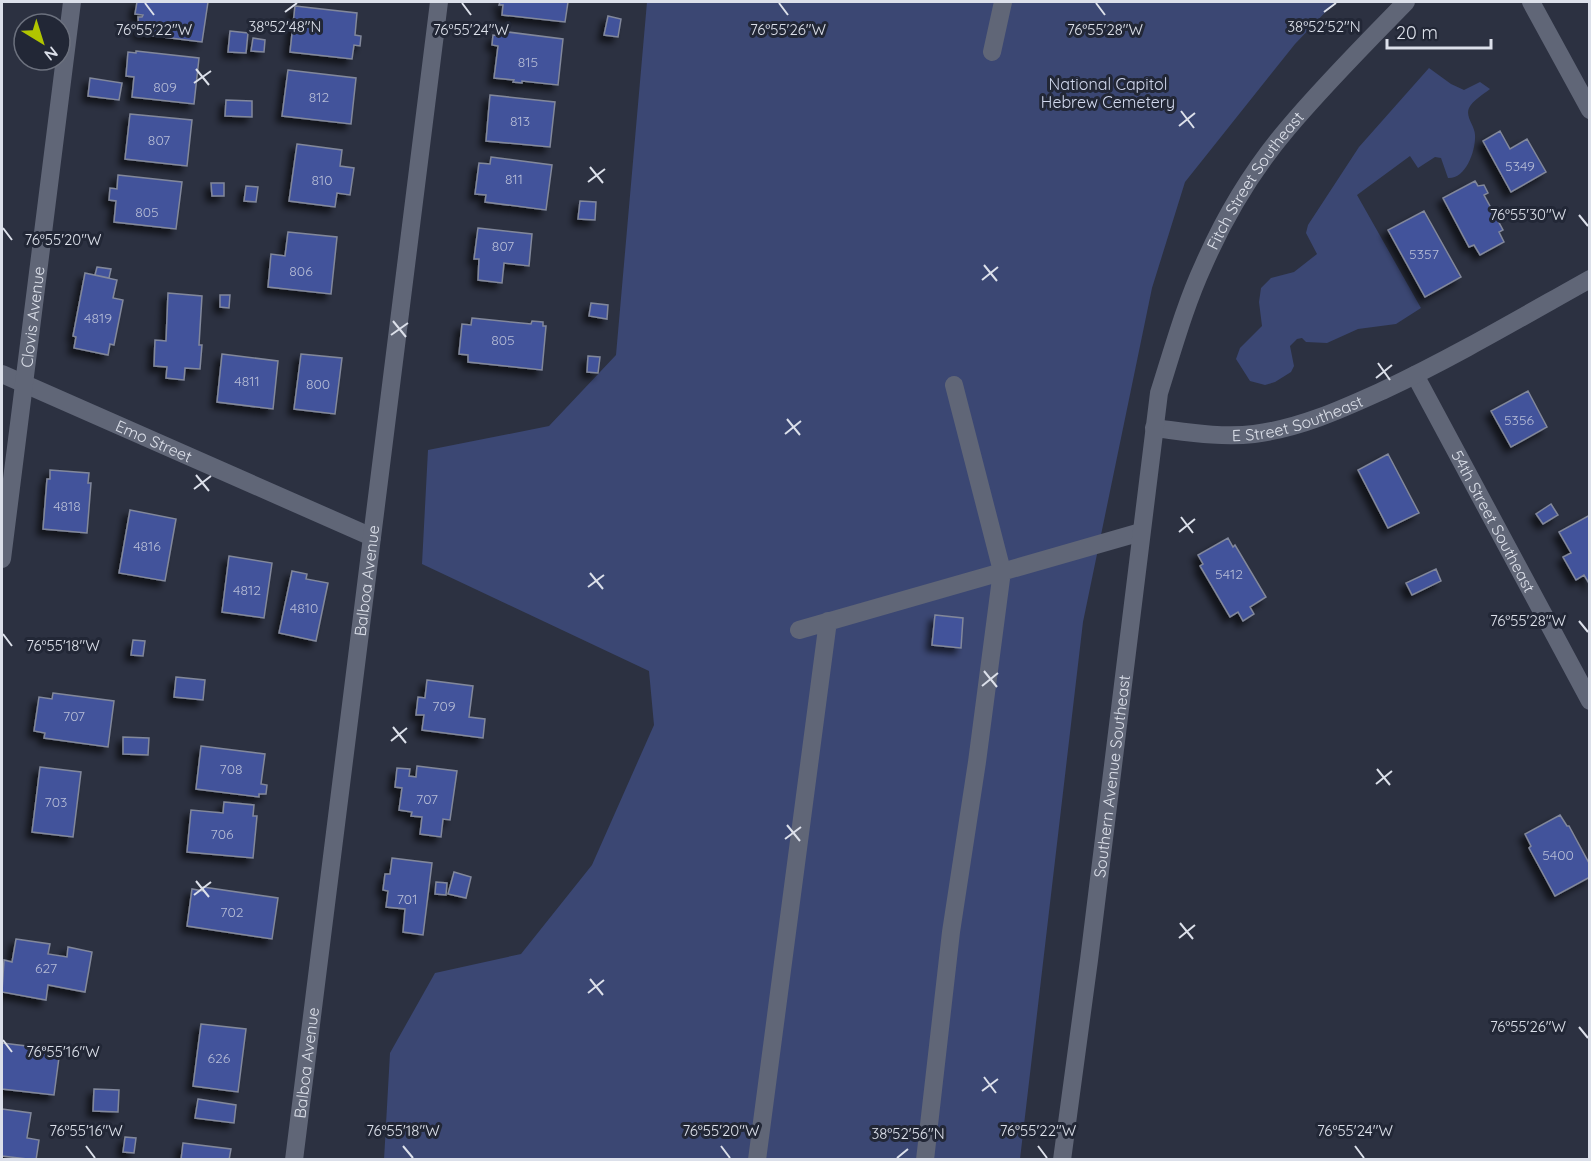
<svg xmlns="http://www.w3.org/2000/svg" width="1591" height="1161" viewBox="0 0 1591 1161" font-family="Quicksand,sans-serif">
<defs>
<filter id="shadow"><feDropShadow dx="-5.5" dy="5.5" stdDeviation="3" flood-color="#0009"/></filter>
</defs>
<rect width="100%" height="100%" fill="#2c3141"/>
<path fill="#3b4773" d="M647,2H1335L1295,44L1185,182L1152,288L1083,622L1020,1159L384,1160L390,1053L435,973L521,954L592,865L654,725L649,671L422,564L428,450L549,426L616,355Z
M1429,68L1451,84L1464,90L1480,82L1490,89C1484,94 1472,101 1469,108C1465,117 1475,126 1475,135C1476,150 1466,179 1448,178L1441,158L1435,157L1418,168L1410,156L1357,195L1421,308L1396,324L1358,329L1327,343L1306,342L1302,338L1297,339L1290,346L1294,366L1291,372L1275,382L1265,385L1250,381L1236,359L1240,348L1262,326L1259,302L1261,288L1271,278L1294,272L1317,254L1306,233L1308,225L1359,147Z"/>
<path fill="#42529b" stroke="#82889b" stroke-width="1.5" filter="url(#shadow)" d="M137,2H208L202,42L139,34L138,17H142L143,15L135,14Z
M500,2H568L565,22L502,15L503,5H499Z
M295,6L357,13L355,35L361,36L360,46L354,45L352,59L290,52Z
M608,16L621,19L618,37L604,35Z
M230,31L248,33L246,53L228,52Z
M500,31L563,39L558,85L522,81V83L513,82L514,80L494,78L498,46L492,45L493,35L499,36Z
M253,38L265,40L264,52L251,51Z
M136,51L199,58L194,104L132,97L134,77L126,76L128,52L136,53Z
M288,70L356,78L351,124L282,116Z
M90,78L122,83L119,100L88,96Z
M490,95L555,102L550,147L486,141Z
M226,100L252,101V117L225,116Z
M130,114L192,120L187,166L125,159Z
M1500,131L1510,149L1527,139L1546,172L1511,192L1483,141Z
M297,144L342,150L340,166L354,168L350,195L337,193L335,207L289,201Z
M491,157L552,165L546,210L485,202L486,195L475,194L479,163L490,164Z
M118,175L182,182L176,229L114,222L116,201L109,200L110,188L117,189Z
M1475,181L1478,186L1484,185L1488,193L1484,195L1503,230L1499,232L1504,242L1480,255L1474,245L1469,247L1443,198Z
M211,183H224V196H212Z
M246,186L258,187L256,202L244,201Z
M580,201L596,202L595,220L578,219Z
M1424,211L1461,277L1425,297L1388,230Z
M478,228L532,234L529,266L504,263L502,283L478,280L479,259H474Z
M288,232L337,237L331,294L268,287L271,254L285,256Z
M97,267L111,269L109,278L95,275Z
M85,273L117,280L113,298L123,300L114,345L110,344L108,355L74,348L76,337L73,336Z
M168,293L202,296L199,345H202L200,369L185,368L184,380L166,378L167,367L154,366L155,340L166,341Z
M220,295H230L229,308L220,307Z
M591,303L608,305L607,319L589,316Z
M472,318L531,324L532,321L543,322V326H546L542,370L468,362V355L459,354L462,324L471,325Z
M222,354L278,361L273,409L217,402Z
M301,354L342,358L335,414L294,409Z
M588,356L600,357L598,373L587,372Z
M1528,391L1547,427L1511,447L1491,411Z
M1388,454L1419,513L1388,528L1358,470Z
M50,470L89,473L88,483H91L87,533L43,529L47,479H50Z
M1551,504L1558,515L1543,524L1536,514Z
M130,510L176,519L165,581L119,573Z
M1590,515V585L1584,575L1576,580L1563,557L1571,553L1559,532Z
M1228,538L1233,547L1235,545L1266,597L1250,607L1254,614L1243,621L1238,612L1230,617L1200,566L1203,564L1198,555Z
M229,556L272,563L264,618L222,612Z
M1436,569L1441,581L1412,595L1406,583Z
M292,571L307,574L306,579L328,583L316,641L279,633Z
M935,615L963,618L961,648L932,645Z
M133,640L145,641L143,656L131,655Z
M176,677L205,680L203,700L174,697Z
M427,680L473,686L469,717L485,719L483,738L422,730L424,715H416L418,697L425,698Z
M53,693L114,701L108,747L44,738L45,733L34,731L39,697L52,699Z
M123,737L149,738L148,755L123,754Z
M201,746L265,754L261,784L267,785L266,794H259V797L196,789Z
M417,766L457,771L450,820L443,819L441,837L420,834L422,817L411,816L412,812L399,810L402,788L395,787L397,768L410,769L409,776L416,777Z
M40,767L81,772L73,837L32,832Z
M224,802L254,805L253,816H257L253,858L187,852L191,810L223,813Z
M1560,815L1567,826H1569L1590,865V877L1555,896L1529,848L1531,846L1525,834Z
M392,858L432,863L423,935L403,932L405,909L386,907L388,891L383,890L385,874H390Z
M454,872L471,877L466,898L448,894Z
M436,882L447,883L446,895L435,894Z
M203,887L278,898L272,939L187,926L192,889L203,891Z
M16,939L50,944L48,954L67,957L68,947L92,952L85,992L48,985L46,1000L2,992L4,960L12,962Z
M201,1024L246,1029L238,1092L193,1086Z
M2,1043L60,1050L54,1095L2,1089Z
M94,1089L119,1090L118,1112L93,1111Z
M198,1099L236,1105L234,1123L195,1118Z
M2,1109L31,1113L27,1138L39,1140L36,1160L2,1156Z
M125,1137L136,1138L134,1153L123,1152Z
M183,1143L231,1149L229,1160H181Z"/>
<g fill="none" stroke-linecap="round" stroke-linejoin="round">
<path stroke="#606677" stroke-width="18" d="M1531,2L1590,110
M992,52L1003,2
M799,630L1141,532
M757,1160L828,621
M925,1160L951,932L977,762L1002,571L954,385"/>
<g stroke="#606677" stroke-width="18">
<path id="s1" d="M2,374L372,537"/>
<path id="s2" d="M1415,375L1590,701"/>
<path id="s3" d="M1154,428C1187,432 1221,438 1254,434C1301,428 1342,409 1384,390C1454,357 1522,317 1590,279"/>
<path id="s4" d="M2,559L72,2"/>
<path id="s5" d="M294,1160L439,2"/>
</g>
<path stroke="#606677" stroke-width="18" id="s6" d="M1062,1160L1089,960L1159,393C1173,349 1185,305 1204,264C1225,216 1254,168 1288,128C1325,84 1366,43 1406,2"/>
</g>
<path fill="none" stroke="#dce0ea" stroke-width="2" d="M145,3L154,15M462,3L471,15M779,3L788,15M1096,3L1105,15M285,12L297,3M1324,12L1336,3M196,69L209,85M194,83L211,71M1181,111L1194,128M1179,126L1195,113M590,167L603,183M588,182L605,169M1579,215L1588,226M3,228L12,240M984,265L997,281M982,280L998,267M393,321L406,337M391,335L408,323M1378,363L1390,380M1376,378L1392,365M787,419L800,435M785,434L801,421M196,475L209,491M194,489L211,476M1181,517L1193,533M1179,532L1195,519M590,573L603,589M588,587L604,575M1579,621L1588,632M3,634L12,646M984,671L997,687M982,686L998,673M393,727L406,743M391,741L407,728M1377,769L1390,785M1376,784L1392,771M787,825L800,841M785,839L801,827M196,881L209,897M194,895L211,882M1180,923L1193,939M1179,938L1195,925M590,979L603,995M588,993L604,980M1579,1027L1588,1038M3,1040L12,1052M984,1077L996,1093M982,1091L998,1079M86,1146L95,1158M403,1146L413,1158M721,1146L730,1158M1038,1146L1047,1158M1355,1146L1364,1158M897,1158L908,1149"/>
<g text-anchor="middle" stroke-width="6" stroke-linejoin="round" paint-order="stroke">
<g font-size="14" fill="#b6bcd6">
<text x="528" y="67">815</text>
<text x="165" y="92">809</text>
<text x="319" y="102">812</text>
<text x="520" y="126">813</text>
<text x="159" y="145">807</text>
<text x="1520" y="171">5349</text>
<text x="514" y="184">811</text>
<text x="322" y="185">810</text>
<text x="147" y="217">805</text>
<text x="503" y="251">807</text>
<text x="1424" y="259">5357</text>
<text x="301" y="276">806</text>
<text x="98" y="323">4819</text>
<text x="503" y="345">805</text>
<text x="247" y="386">4811</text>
<text x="318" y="389">800</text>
<text x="1519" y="425">5356</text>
<text x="67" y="511">4818</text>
<text x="147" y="551">4816</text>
<text x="1229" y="579">5412</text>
<text x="247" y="595">4812</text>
<text x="304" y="613">4810</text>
<text x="444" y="711">709</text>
<text x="74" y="721">707</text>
<text x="231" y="774">708</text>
<text x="427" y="804">707</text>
<text x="56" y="807">703</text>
<text x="222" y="839">706</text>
<text x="1558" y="860">5400</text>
<text x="407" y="904">701</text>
<text x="232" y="917">702</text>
<text x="46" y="973">627</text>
<text x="219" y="1063">626</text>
</g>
<g font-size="16" fill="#d2d9ee" stroke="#222736">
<text x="1108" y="90">National Capitol<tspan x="1108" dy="18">Hebrew Cemetery</tspan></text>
</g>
<g font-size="16" fill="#dce0ea" stroke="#222736">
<text dy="6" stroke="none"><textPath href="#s6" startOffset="1008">Fitch Street Southeast</textPath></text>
<text dy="6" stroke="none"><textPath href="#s4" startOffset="244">Clovis Avenue</textPath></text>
<text dy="6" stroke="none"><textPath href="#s3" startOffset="146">E Street Southeast</textPath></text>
<text dy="6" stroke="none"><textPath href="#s1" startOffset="166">Emo Street</textPath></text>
<text dy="6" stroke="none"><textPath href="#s2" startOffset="166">54th Street Southeast</textPath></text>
<text dy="6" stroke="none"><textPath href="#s5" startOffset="584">Balboa Avenue</textPath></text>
<text dy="6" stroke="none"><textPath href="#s6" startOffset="387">Southern Avenue Southeast</textPath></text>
<text dy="6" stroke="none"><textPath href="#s5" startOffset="98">Balboa Avenue</textPath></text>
</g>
</g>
<g font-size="15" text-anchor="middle" fill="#dce0ea" stroke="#222736" stroke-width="6" stroke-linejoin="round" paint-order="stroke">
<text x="285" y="32">38°52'48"N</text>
<text x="1324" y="32">38°52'52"N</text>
<text x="154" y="35">76°55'22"W</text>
<text x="471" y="35">76°55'24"W</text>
<text x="1105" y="35">76°55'28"W</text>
<text x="788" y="35">76°55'26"W</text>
<text x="1528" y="220">76°55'30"W</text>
<text x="63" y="245">76°55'20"W</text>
<text x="1528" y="626">76°55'28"W</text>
<text x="63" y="651">76°55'18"W</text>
<text x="1528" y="1032">76°55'26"W</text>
<text x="63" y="1057">76°55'16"W</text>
<text x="86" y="1136">76°55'16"W</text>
<text x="403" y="1136">76°55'18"W</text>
<text x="721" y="1136">76°55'20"W</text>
<text x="1038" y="1136">76°55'22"W</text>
<text x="1355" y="1136">76°55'24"W</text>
<text x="908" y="1139">38°52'56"N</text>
</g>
<rect width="1591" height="1161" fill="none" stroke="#dce0ea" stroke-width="6"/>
<g transform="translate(42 42) rotate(142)"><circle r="28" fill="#222736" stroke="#6c717e" stroke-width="1.5"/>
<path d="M0-4.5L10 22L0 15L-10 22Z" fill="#b1c500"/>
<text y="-9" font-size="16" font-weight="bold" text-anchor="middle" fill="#dce0ea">N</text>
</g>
<path d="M1387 39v9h104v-9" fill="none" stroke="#dce0ea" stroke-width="3"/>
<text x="1396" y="39" font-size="18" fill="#dce0ea" stroke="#222736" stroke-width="4.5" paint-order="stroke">20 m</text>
</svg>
